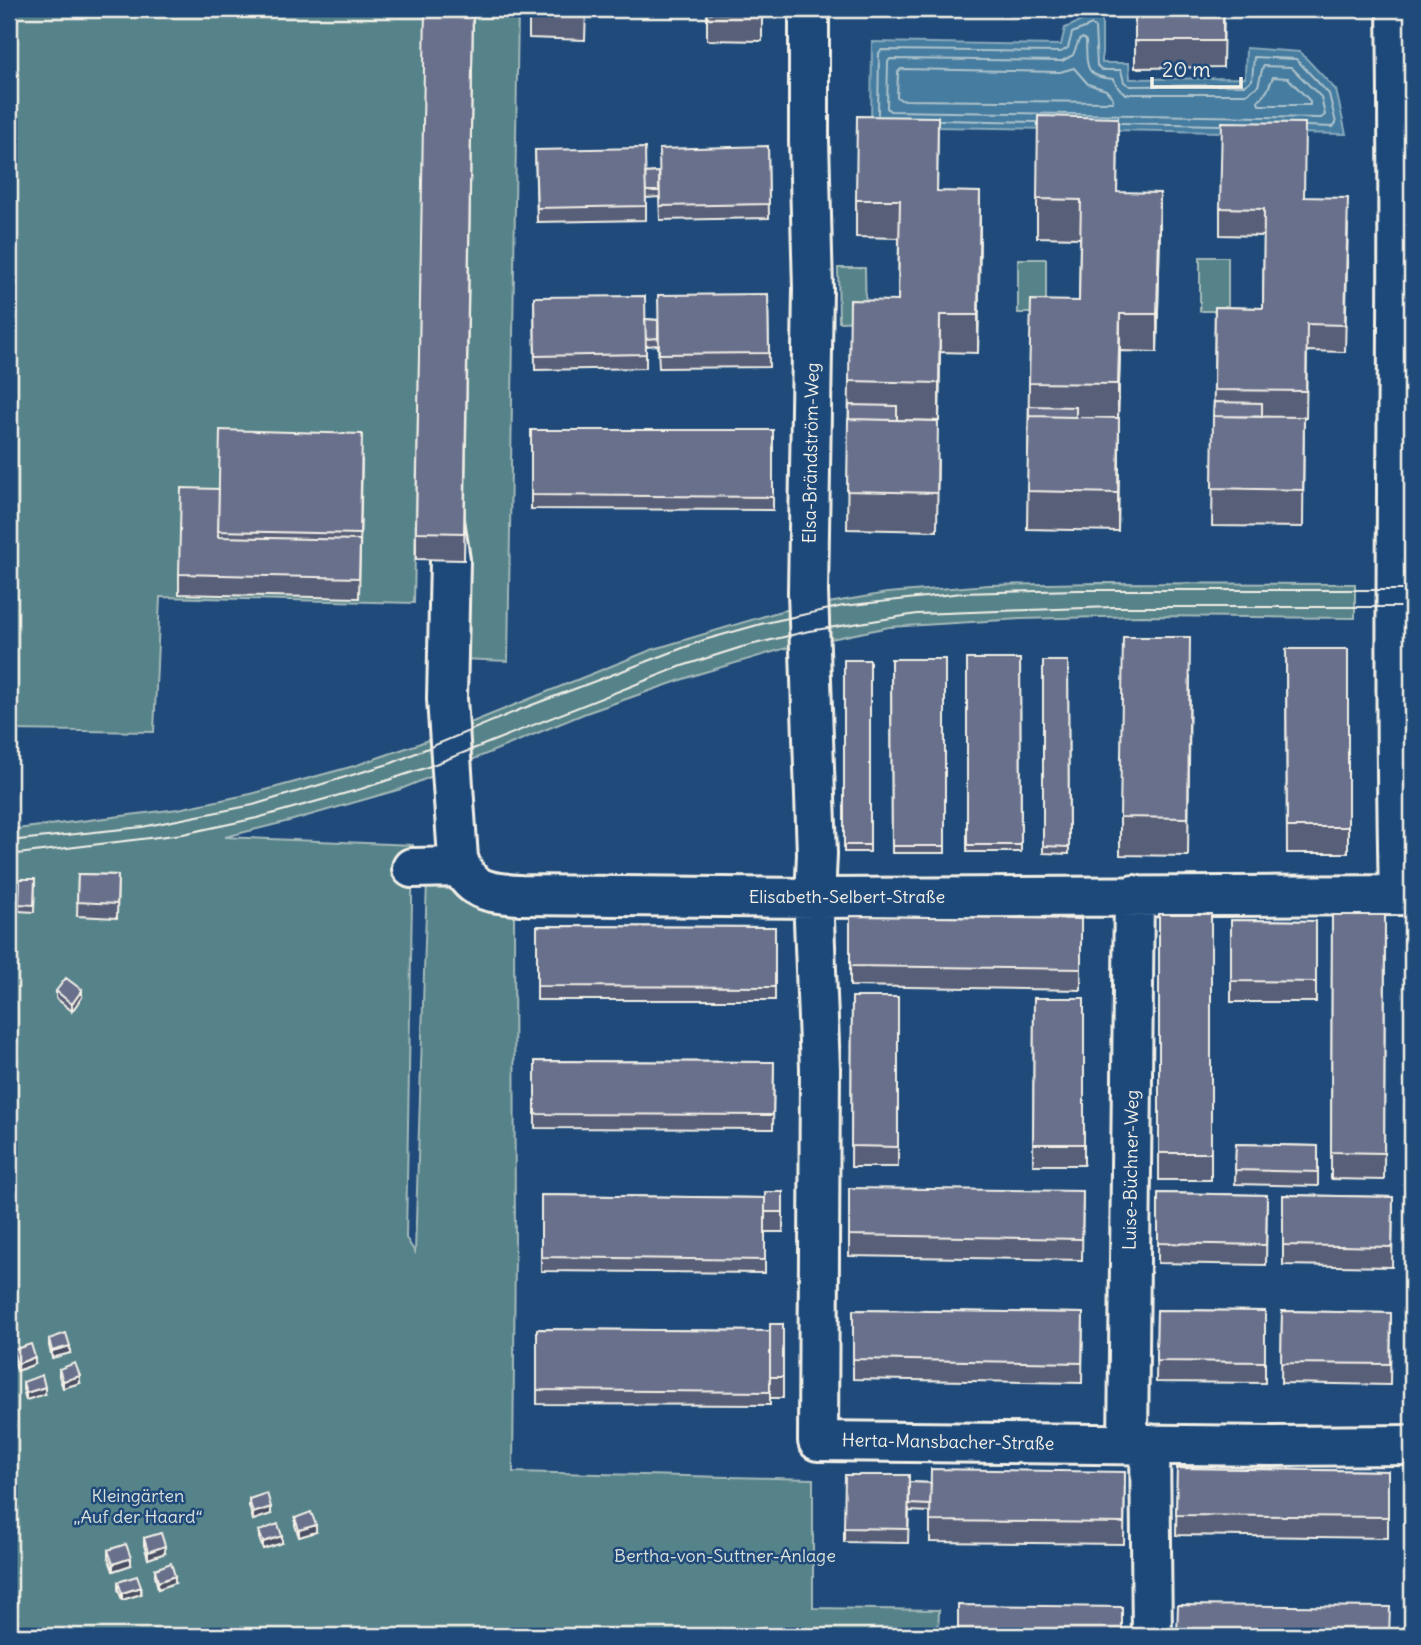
<svg xmlns="http://www.w3.org/2000/svg" width="1421" height="1645" viewBox="0 0 1421 1645" font-family="Delius,sans-serif">
<rect width="100%" height="100%" fill="#1f4a7a"/>
<filter id="ink" filterUnits="userSpaceOnUse"><feTurbulence type="fractalNoise" baseFrequency=".0143" numOctaves="2"/><feDisplacementMap in="SourceGraphic" scale="14" xChannelSelector="R" yChannelSelector="G"/><feConvolveMatrix kernelMatrix="1 2 1 2 8 2 1 2 1" color-interpolation-filters="sRGB"/></filter>
<g filter="url(#ink)">
<path fill="#56828a" stroke="#a5bab9" stroke-width="2" d="M9,9H426L414,603L160,597L154,732L9,730Z
M473,9H518L508,661L461,659L464,574Z
M1200,257H1228V311H1200Z
M1018,259H1046V313H1018Z
M838,268H865L866,321L839,322Z
M1100,583L1355,584V618L1142,616L1021,619L889,627L783,649L698,674L586,713L401,789L293,820L225,837L413,845L406,1238L415,1252L427,880L449,881C472,907 478,912 514,916L515,1250L513,1472L813,1479V1608L939,1610L938,1636H9V830L178,809L251,794L354,766L418,744L651,650L781,611L887,593L989,585Z"/>
<path fill="#447b9f" stroke="#8aaabc" stroke-width="2" d="M1102,12V63H1129L1130,79L1245,78L1246,48L1300,52L1336,90L1346,134L871,126L872,42L1061,45L1065,28Z"/>
<g fill="none" stroke-linecap="round" stroke-linejoin="round">
<path stroke="#aec2cb" stroke-width="2" d="M1083,38L1086,41C1087,66 1084,77 1113,79L1119,89L1126,94H1246L1258,86L1263,66L1291,67L1321,97L1325,115L1321,118L890,111L887,108L888,62L890,59L1062,61L1073,55L1079,40Z
M1074,68L1088,84L1106,90L1113,98V102L901,100L897,97L898,72L901,69L1060,72Z
M1273,77L1288,78L1310,101V105H1259L1258,101L1267,91Z
M878,114L879,53L881,50L1061,52L1068,48L1072,33L1092,25L1095,28L1097,66L1102,70H1121L1124,82L1130,86L1245,85L1252,80L1254,57L1296,59L1329,94L1336,123L1333,127L1307,126
M940,120L1037,122
M1120,123L1220,125"/>
<defs>
<path id="minor" d="M809,9V141L813,289L808,592L817,854L814,921L820,1068L818,1441L1272,1446L1412,1445
M1397,9C1402,304 1392,600 1399,895
M442,507L450,560L447,699L458,858C468,892 490,893 520,895L815,898L1412,895
M412,868L461,867
M1128,1444L1134,895
M1150,1444L1152,1636"/>
</defs>
<use href="#minor" stroke="#f4f1e8" stroke-width="44"/>
<use href="#minor" stroke="#1f4a7a" stroke-width="38"/>
<path stroke="#f4f1e8" stroke-width="2" d="M9,841L142,827L253,805L392,763L524,708L704,640L761,624L843,606L962,593L1078,590H1412
M9,855L183,834L257,818L361,789L425,768L682,666L742,647L809,631L917,614L1113,607H1412"/>
</g>
<path fill="#595f78" stroke="#f4f1e8" stroke-width="2" d="M473,9L464,560L416,559V532Z
M529,9H586L585,40L529,38Z
M707,9H762V41L707,40Z
M1135,9H1224L1223,67L1135,68Z
M938,117L937,191L980,229L978,353L940,352L939,421L897,420L938,459L937,531L847,529L849,381L898,301L899,238L856,237V200Z
M1118,118L1117,192L1160,230L1157,352L1120,351L1118,418L1119,456L1118,531L1027,529L1029,383L1079,301L1080,238L1037,237V199Z
M768,146L769,218L660,220L659,197L646,198V220L537,222L535,150L645,173L659,172Z
M1304,197L1348,225L1345,352L1307,351L1306,418H1304L1303,527L1212,526L1215,307L1263,308L1264,236L1220,235V208Z
M768,294L769,367L659,368L658,345L646,346V368L535,370L534,297L645,319L658,320Z
M531,430H773V510L531,509Z
M362,460L359,598L179,594V574L219,489Z
M1286,649H1348V853H1287Z
M891,659H945V853H892Z
M967,659H1020L1021,852H967Z
M844,660H870V852H844Z
M1043,661H1068L1069,854L1043,853Z
M1190,675L1188,856L1120,855V817Z
M78,874L118,875L117,918L77,916Z
M20,879H35L34,912L19,911Z
M1159,914H1211V1180H1159Z
M1332,915H1385L1384,1180L1331,1179Z
M850,916L1081,919V990L850,986Z
M1231,920L1316,921V1002H1231Z
M537,926L775,927V1000H537Z
M56,991L82,997L72,1011L56,998Z
M852,997H898V1167H851Z
M1034,998H1084V1165H1033Z
M535,1061L774,1062L773,1129L535,1128Z
M1236,1144L1318,1146V1186L1235,1184Z
M1083,1191L1082,1260L849,1256V1235Z
M783,1192V1232H765V1223V1273L541,1271V1195L765,1198Z
M1158,1193L1267,1195L1266,1265L1158,1263Z
M1283,1195L1393,1197L1392,1267L1283,1265Z
M853,1310L1083,1313L1082,1383L853,1379Z
M1157,1310L1265,1311V1383L1156,1382Z
M1282,1311L1391,1313L1390,1385L1281,1383Z
M783,1324V1398H770V1390V1405L537,1404V1329L770,1331Z
M49,1339L70,1353L52,1358L49,1346Z
M13,1350L35,1364L17,1371L13,1357Z
M59,1369L80,1383L63,1388L59,1376Z
M23,1382L45,1394L26,1400L23,1389Z
M1177,1468L1388,1471V1538L1176,1535Z
M1125,1472L1124,1544L930,1542V1512L909,1511V1508L908,1543L844,1542V1528L909,1482L931,1483Z
M249,1499L271,1514L253,1520L249,1506Z
M295,1518L316,1532L299,1537L295,1525Z
M259,1531L282,1543L263,1549L259,1538Z
M144,1538L165,1553L148,1559L144,1545Z
M108,1550L131,1565L113,1571L108,1557Z
M155,1569L175,1583L158,1589L155,1576Z
M118,1582L141,1594L122,1600L118,1589Z"/>
<path fill="#484e62" stroke="#f4f1e8" stroke-width="2" d="M980,192V229L978,353V315Z
M1160,193V230L1157,352V314Z
M1120,314V351L1118,422V384Z
M940,315V352L939,421V383Z
M1119,418V456L1118,531V493Z
M82,990V997L72,1011V1004Z
M70,1346V1353L52,1358V1351Z
M35,1357V1364L17,1371V1364Z
M80,1376V1383L63,1388V1381Z
M45,1387V1394L26,1400V1393Z
M271,1507V1514L253,1520V1513Z
M316,1525V1532L299,1537V1530Z
M282,1536V1543L263,1549V1542Z
M165,1546V1553L148,1559V1552Z
M131,1558V1565L113,1571V1564Z
M175,1576V1583L158,1589V1582Z
M141,1587V1594L122,1600V1593Z"/>
<path fill="#676f8c" stroke="#f4f1e8" stroke-width="2" d="M425,9H473L464,533L416,532Z
M529,9H585V13L529,12Z
M707,9H762V14L707,13Z
M1135,9H1223V41H1135Z
M857,116L938,117L937,191L980,192L978,315H940L939,383L849,381L850,300L898,301L900,200H856Z
M1038,116L1118,118L1117,192L1160,193L1157,314H1120L1118,384L1029,383L1031,300L1079,301L1081,200L1037,199Z
M1222,122L1305,123L1304,197L1348,198L1345,325L1307,324L1306,391L1214,390L1215,307L1263,308L1264,209L1220,208Z
M768,146L769,204L660,206L659,149Z
M645,148L646,206L537,208L535,150Z
M659,172V191H646L645,173Z
M768,294L769,353L659,354L658,295Z
M645,296L646,354L535,356L534,297Z
M645,319L658,320V338L646,339Z
M1214,402L1262,403V417L1213,416Z
M849,405L897,406V420L849,419Z
M1029,406L1076,407V417L1029,416Z
M1029,416L1119,418L1118,493L1027,491Z
M1213,416L1304,417L1303,490L1212,488Z
M848,419L938,421L937,493L847,491Z
M220,430L362,434L360,534L218,531Z
M531,430H773V497L531,495Z
M181,488L219,489L218,537L360,540L359,578L179,574Z
M1123,637H1190L1188,818L1120,817Z
M1286,649H1348V827H1287Z
M891,659H945V846H892Z
M967,659H1020L1021,845H967Z
M844,660H870V845H844Z
M1043,661H1068L1069,847L1043,846Z
M78,874L118,875L117,904L77,902Z
M20,879H35L34,905L19,904Z
M1159,914H1211V1153H1159Z
M1332,915H1385L1384,1153L1331,1152Z
M850,916L1081,919V969L850,966Z
M1231,920L1316,921V982L1231,981Z
M537,926L775,927V987L537,986Z
M66,978L82,990L72,1004L56,991Z
M852,997H898V1147L851,1146Z
M1034,998H1084V1144H1033Z
M535,1061L774,1062L773,1115L535,1114Z
M1236,1144L1318,1146V1172L1235,1170Z
M849,1188L1083,1191L1082,1239L849,1235Z
M765,1192H783V1212H765Z
M1158,1193L1267,1195L1266,1245L1158,1243Z
M541,1195L765,1198V1260L541,1257Z
M1283,1195L1393,1197L1392,1247L1283,1245Z
M853,1310L1083,1313L1082,1363L853,1359Z
M1157,1310L1265,1311V1362L1156,1361Z
M1282,1311L1391,1313L1390,1364L1281,1363Z
M770,1324H783V1377H770Z
M537,1329L770,1331V1392L537,1390Z
M66,1333L70,1346L52,1351L49,1339Z
M31,1344L35,1357L17,1364L13,1350Z
M75,1363L80,1376L63,1381L59,1369Z
M42,1375L45,1387L26,1393L23,1382Z
M1177,1468L1388,1471V1517L1176,1515Z
M931,1469L1125,1472L1124,1523L930,1521Z
M845,1475H909L908,1529L844,1528Z
M909,1482L931,1483L930,1505L909,1504Z
M267,1493L271,1507L253,1513L249,1499Z
M311,1512L316,1525L299,1530L295,1518Z
M278,1524L282,1536L263,1542L259,1531Z
M161,1533L165,1546L148,1552L144,1538Z
M126,1544L131,1558L113,1564L108,1550Z
M171,1563L175,1576L158,1582L155,1569Z
M137,1576L141,1587L122,1593L118,1582Z
M958,1605L1122,1607V1636H958Z
M1178,1605L1390,1607L1389,1636H1177Z"/>
</g>
<g text-anchor="middle" stroke-width="5" stroke-linejoin="round" paint-order="stroke">
<g font-size="18" fill="#f4f1e8" stroke="#1f4a7a">
<text transform="translate(811 453) rotate(-89)" y="6">Elsa-Brändström-Weg</text>
<text x="847" y="903">Elisabeth-Selbert-Straße</text>
<text transform="translate(1131 1170) rotate(-89)" y="6">Luise-Büchner-Weg</text>
<text transform="translate(948 1442) rotate(1)" y="6">Herta-Mansbacher-Straße</text>
</g>
<g font-size="18" fill="#dce0da" stroke="#1f4a7a">
<text x="138" y="1502">Kleingärten<tspan x="138" dy="21">„Auf der Haard“</tspan></text>
<text x="725" y="1562">Bertha-von-Suttner-Anlage</text>
</g>
</g>
<rect width="1421" height="1645" fill="none" stroke="#1f4a7a" stroke-width="35"/>
<rect x="18" y="18" width="1386" height="1610" fill="none" stroke="#f4f1e8" stroke-width="2.5" filter="url(#ink)"/>
<path d="M1152 77v10h89v-10" fill="none" stroke="#f4f1e8" stroke-width="3.5"/>
<text x="1162" y="77" font-size="21" fill="#f4f1e8" stroke="#1f4a7a" stroke-width="5" paint-order="stroke">20 m</text>
</svg>
